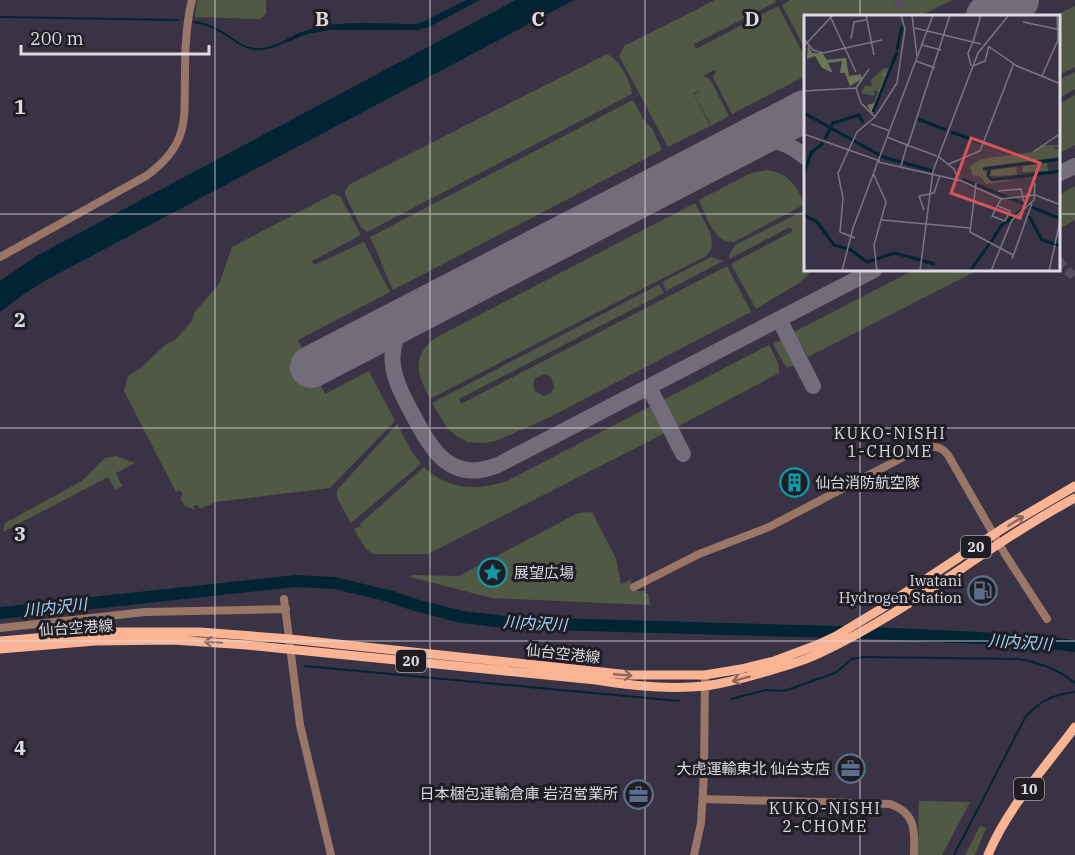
<svg xmlns="http://www.w3.org/2000/svg" width="1075" height="855" viewBox="0 0 1075 855" font-family="'IBM Plex Serif','Noto Sans JP',serif">
<rect width="100%" height="100%" fill="#3a3345"/>
<path fill="#515944" fill-rule="evenodd" d="M197,0H266V14L260,19L195,17Z
M715,0H775L776,2L694,44L696,49L778,6L805,57V76L732,114L713,77L716,71L714,70L703,76L710,79L729,116L711,126L694,94L701,90L693,93L710,126L668,147L619,56L624,46Z
M790,0H952L920,16H805V49L782,5Z
M1075,6V67L1059,75L1058,16H1054Z
M607,54C619,59 631,81 632,94L367,232L361,227L345,195V191L350,184Z
M1075,72V89L1059,98V80Z
M1075,95V145L1059,153V104Z
M633,100L645,122L652,128L662,150L393,290C384,272 379,254 370,237Z
M767,170C789,173 796,186 805,204L734,242C714,244 706,215 699,200L751,173Z
M1075,186V220L1059,229V195Z
M333,194L340,196L361,235L312,261L314,265L364,242L390,292L298,340L325,394L369,371L395,421L330,488L216,502L200,509L197,505L193,506L195,510L185,506L180,498L183,494L180,490L176,492L124,391L128,376L141,368L166,344L175,340L192,321L194,313L219,284L232,247Z
M695,203L711,234L712,248L706,256L430,399C418,375 410,358 435,338Z
M805,210V270H813L799,283L756,309L731,264L793,231L790,227L729,259V255L735,245Z
M711,257L723,261L666,291L663,284L664,281Z
M727,266L751,312L550,417L496,441L483,443L468,442L456,436L447,428L432,403L658,285L660,286L664,293L459,399L461,404ZM545,374L551,377L554,387L551,393L544,396L535,391L533,384L535,378Z
M914,270H978L808,357L794,332Z
M781,340L794,366L786,367L784,364L773,344Z
M769,345C773,353 780,364 779,373L677,427L663,400Z
M651,406L665,433L428,554H373L366,549L354,529L361,526L360,524L424,467C448,490 477,491 507,481Z
M397,424L412,452L421,464L351,523L337,498V490Z
M116,456L135,463L116,473L122,486L115,490L108,477L3,532L5,523L82,481L105,458Z
M592,512L616,559L621,584L630,580L636,591H643L648,594L650,605L492,598L410,577L412,575L459,576L578,513Z
M919,801L970,802L942,855H918Z
M980,826L986,828L975,855H965Z"/>
<path fill="#002433" d="M466,0H480L429,27L419,30H330L307,34L288,42L287,39C323,17 375,24 416,24L423,22Z
M516,0H574L48,279L24,294L0,312V281L38,255Z"/>
<g fill="none" stroke-linecap="round" stroke-linejoin="round">
<path stroke="#002433" stroke-width="2" d="M0,17L178,20
M194,22C240,29 237,67 290,39
M305,666L679,701
M731,699L766,690L784,691L835,673L852,659L863,657L1019,659C1040,663 1058,669 1075,683
M954,855L1026,716C1042,700 1052,695 1075,692"/>
<path stroke="#002433" stroke-width="12" d="M0,613L296,581L334,583L389,596L415,605L462,617L514,623L872,633L1024,640L1075,646"/>
<path stroke="#726c7b" stroke-width="16" d="M743,143C766,136 787,141 805,157
M1058,174L1075,166
M409,316C380,352 394,380 413,415C432,451 451,484 498,465L874,270
M779,319L813,386
M649,387L683,454"/>
<path stroke="#726c7b" stroke-width="42" d="M987,16L1018,0
M311,367L805,111"/>
<path stroke="#524c5d" stroke-width="9" stroke-dasharray="9 4.5" stroke-linecap="butt" d="M899,0L900,16
M1058,260L1075,278"/>
<path stroke="#997666" stroke-width="8" d="M0,257L146,176C160,166 172,155 179,138C187,119 184,94 185,74C185,50 186,23 192,0
M634,587L699,554L769,527L915,451C927,446 939,443 948,455L1005,554L1047,619
M284,599L300,725L331,855
M0,628L145,612L286,609
M703,799L890,804C916,813 915,831 914,855
M694,855L701,823L704,775L705,675"/>
<path stroke="#fab493" stroke-width="9" d="M0,641L106,632H200L290,639L630,675H705L741,669L774,661L817,645L836,636L879,610L1005,527L1075,486
M0,649L95,641L173,640L247,645L596,680C632,686 668,690 705,686C723,684 740,679 758,674C778,668 799,663 818,654C909,612 987,545 1075,498
M988,855C1007,808 1045,768 1075,727"/>
</g>
<defs><path id="oneway-shaft" d="M-6 0H5M1.5-3L5.5 0L1.5 3" fill="none" stroke-width="1.6" stroke-linecap="round" stroke-linejoin="round" transform="scale(1.5)"/></defs>
<g stroke="#8d685c">
<use href="#oneway-shaft" transform="translate(1016 521) rotate(-32)"/>
<use href="#oneway-shaft" transform="translate(213 642) rotate(-176)"/>
<use href="#oneway-shaft" transform="translate(623 675) rotate(5)"/>
<use href="#oneway-shaft" transform="translate(741 679) rotate(165)"/>
</g>
<path fill="none" stroke="#dddae4" stroke-width="1.5" stroke-opacity="0.55" d="M215,0V855M430,0V855M645,0V855M860,0V16M0,214H805M1058,214H1075M860,270V855M0,428H1075M0,641H1075"/>
<defs>
<symbol id="building-ring" viewBox="-11 -11 22 22"><circle r="9.5" fill="#201d25" stroke="#0f9aa8" stroke-width="1.5"/><path d="M-4-6H4V6H1V3H-1V6H-4ZM-2.5-4.3h1.7v1.8h-1.7ZM.8-4.3h1.7v1.8H.8ZM-2.5-1h1.7V.8h-1.7ZM.8-1h1.7V.8H.8Z" fill="#0f9aa8"/></symbol>
<symbol id="sight-ring" viewBox="-11 -11 22 22"><circle r="9.5" fill="#201d25" stroke="#0f9aa8" stroke-width="1.5"/><path d="M0-6L1.8-2.2L6-1.7L2.9 1.2L3.7 5.4L0 3.3L-3.7 5.4L-2.9 1.2L-6-1.7L-1.8-2.2Z" fill="#0f9aa8"/></symbol>
<symbol id="fuel-ring" viewBox="-11 -11 22 22"><circle r="9.5" fill="#201d25" stroke="#5c6f8a" stroke-width="1.5"/><path d="M-5.5-6h7V0h2V4h1.3V-2.5L3-4.5l.8-.8L6-3V5H2.5V1h-1V6h-7ZM-4.2-4.7v3.2H.2V-4.7Z" fill="#5c6f8a"/></symbol>
<symbol id="office-ring" viewBox="-11 -11 22 22"><circle r="9.5" fill="#201d25" stroke="#5c6f8a" stroke-width="1.5"/><path d="M-6-3h4V-5.5h4V-3h4V5H-6ZM-1-4.5V-3h2v-1.5ZM-6 0V1H6V0Z" fill="#5c6f8a"/></symbol>
</defs>
<g fill-rule="evenodd">
<use href="#building-ring" x="778" y="466" width="33" height="33"/>
<use href="#sight-ring" x="476" y="556" width="33" height="33"/>
<use href="#fuel-ring" x="966" y="574" width="33" height="33"/>
<use href="#office-ring" x="834" y="752" width="33" height="33"/>
<use href="#office-ring" x="622" y="778" width="33" height="33"/>
</g>
<g text-anchor="middle" stroke-width="6" stroke-linejoin="round" paint-order="stroke">
<g fill="#201d25" stroke="#a4a1ab" stroke-width="1.5">
<rect x="961" y="536" width="30" height="22" rx="4.5"/>
<rect x="396" y="650" width="30" height="22" rx="4.5"/>
<rect x="1014" y="778" width="30" height="22" rx="4.5"/>
</g>
<g font-size="14" font-weight="bold" fill="#dddae4">
<text x="976" y="552">20</text>
<text x="411" y="666">20</text>
<text x="1029" y="794">10</text>
</g>
<g font-size="15" fill="#dddae4" stroke="#201d25" text-anchor="end">
<text x="815" y="488" text-anchor="start">仙台消防航空隊</text>
<text x="514" y="578" text-anchor="start">展望広場</text>
<text x="962" y="586">Iwatani<tspan x="962" dy="17">Hydrogen Station</tspan></text>
<text x="830" y="774">大虎運輸東北 仙台支店</text>
<text x="618" y="799">日本梱包運輸倉庫 岩沼営業所</text>
</g>
<g font-size="15" fill="#dddae4" stroke="#201d25">
<text transform="translate(76 628) rotate(-4)" y="5">仙台空港線</text>
<text transform="translate(563 654) rotate(6)" y="5">仙台空港線</text>
</g>
<g font-size="16" letter-spacing="1.5" fill="#dddae4" stroke="#201d25">
<text x="890" y="439">KUKO-NISHI<tspan x="890" dy="18">1-CHOME</tspan></text>
<text x="825" y="814">KUKO-NISHI<tspan x="825" dy="18">2-CHOME</tspan></text>
</g>
<g font-size="16" font-style="italic" fill="#97dafa" stroke="#201d25">
<text transform="translate(55 607) rotate(-6)" y="6">川内沢川</text>
<text transform="translate(535 623) rotate(3)" y="6">川内沢川</text>
<text transform="translate(1020 642) rotate(4)" y="6">川内沢川</text>
</g>
</g>
<g transform="translate(804 15)">
<rect width="256" height="256" fill="#3a3345"/>
<path d="M80,53H87L78,79L70,75V81L57,78L61,71H68L67,65ZM240,130H256L249,134H256V142L179,152L186,165H210L182,169L177,162L168,160L166,151L177,144L229,137ZM243,148L244,156L218,157L219,151ZM212,152L213,160L186,161L187,155Z" fill="#515944"/>
<path d="M4,30L8,38H18L23,45L42,43L45,61L57,59L58,64L46,71L41,58H36L38,46L24,48L29,58L18,53L11,41L3,44ZM85,52V61L68,100L63,90L70,88L81,61L77,58L82,59Z" fill="#6a7656"/>
<path fill="none" stroke="#002433" stroke-width="3" d="M93,35L98,11M69,97L93,37M0,98L79,142L129,156M114,104L142,115M147,117L178,128M21,124L29,108L55,100L59,108M186,153L184,161L188,165L257,156M179,154L257,144M0,159L7,138L19,128M158,164L257,204M0,200L13,207L30,230L47,235L63,247L91,238L131,249M225,201L238,225L257,231M187,227L197,211L220,193M166,256L186,228"/>
<path fill="none" stroke="#7b7685" stroke-width="1.5" d="M62,0L70,40M108,0L113,41M253,0L254,25M26,1L52,57M219,7L257,15M111,13L177,29M0,24L9,35L19,38L78,25M47,24L50,7L62,5M169,27L177,0M118,30L137,35M0,31L29,0M184,31L213,51L257,69M112,46L131,53M167,51L164,38L169,27M169,51L181,46L185,31M238,61L254,25M52,73L65,54M0,76L52,73L57,88L71,102L93,68L101,14L97,0M67,109L86,116M0,119L76,146M83,122L103,130L97,151M103,130L133,141M104,130L146,0M229,137L257,118M135,142L150,154L154,164M74,147L158,166L197,184L231,180L257,190M145,149L176,136L210,48M70,160L82,187L70,230L73,256M172,168L166,217L209,240M194,176L217,174L220,187M194,191L206,196L201,206L188,201L197,184M120,195L115,181L130,178L136,160M78,205L166,213M51,223L36,217L39,183L34,158L53,117L71,102M251,229L257,201M208,244L228,188M38,256L49,213L129,0M116,256L129,156L174,38L205,0M187,256L208,205L230,185L231,168M245,256L251,230"/>
<path fill="#d85457" fill-opacity="0.15" stroke="#d85457" stroke-width="3" d="M167,123L236,148L216,203L147,178Z"/>
<rect width="256" height="256" fill="none" stroke="#dddae4" stroke-width="3"/>
</g>
<g font-size="20" text-anchor="middle" font-weight="bold" fill="#dddae4" stroke="#201d25" stroke-width="6" stroke-linejoin="round" paint-order="stroke">
<text x="322" y="26">B</text>
<text x="538" y="26">C</text>
<text x="752" y="26">D</text>
<text x="20" y="114">1</text>
<text x="20" y="327">2</text>
<text x="20" y="541">3</text>
<text x="20" y="755">4</text>
</g>
<path d="M21 45v9h188v-9" fill="none" stroke="#dddae4" stroke-width="3"/>
<text x="30" y="45" font-size="18" fill="#dddae4" stroke="#201d25" stroke-width="4.5" paint-order="stroke">200 m</text>
</svg>
